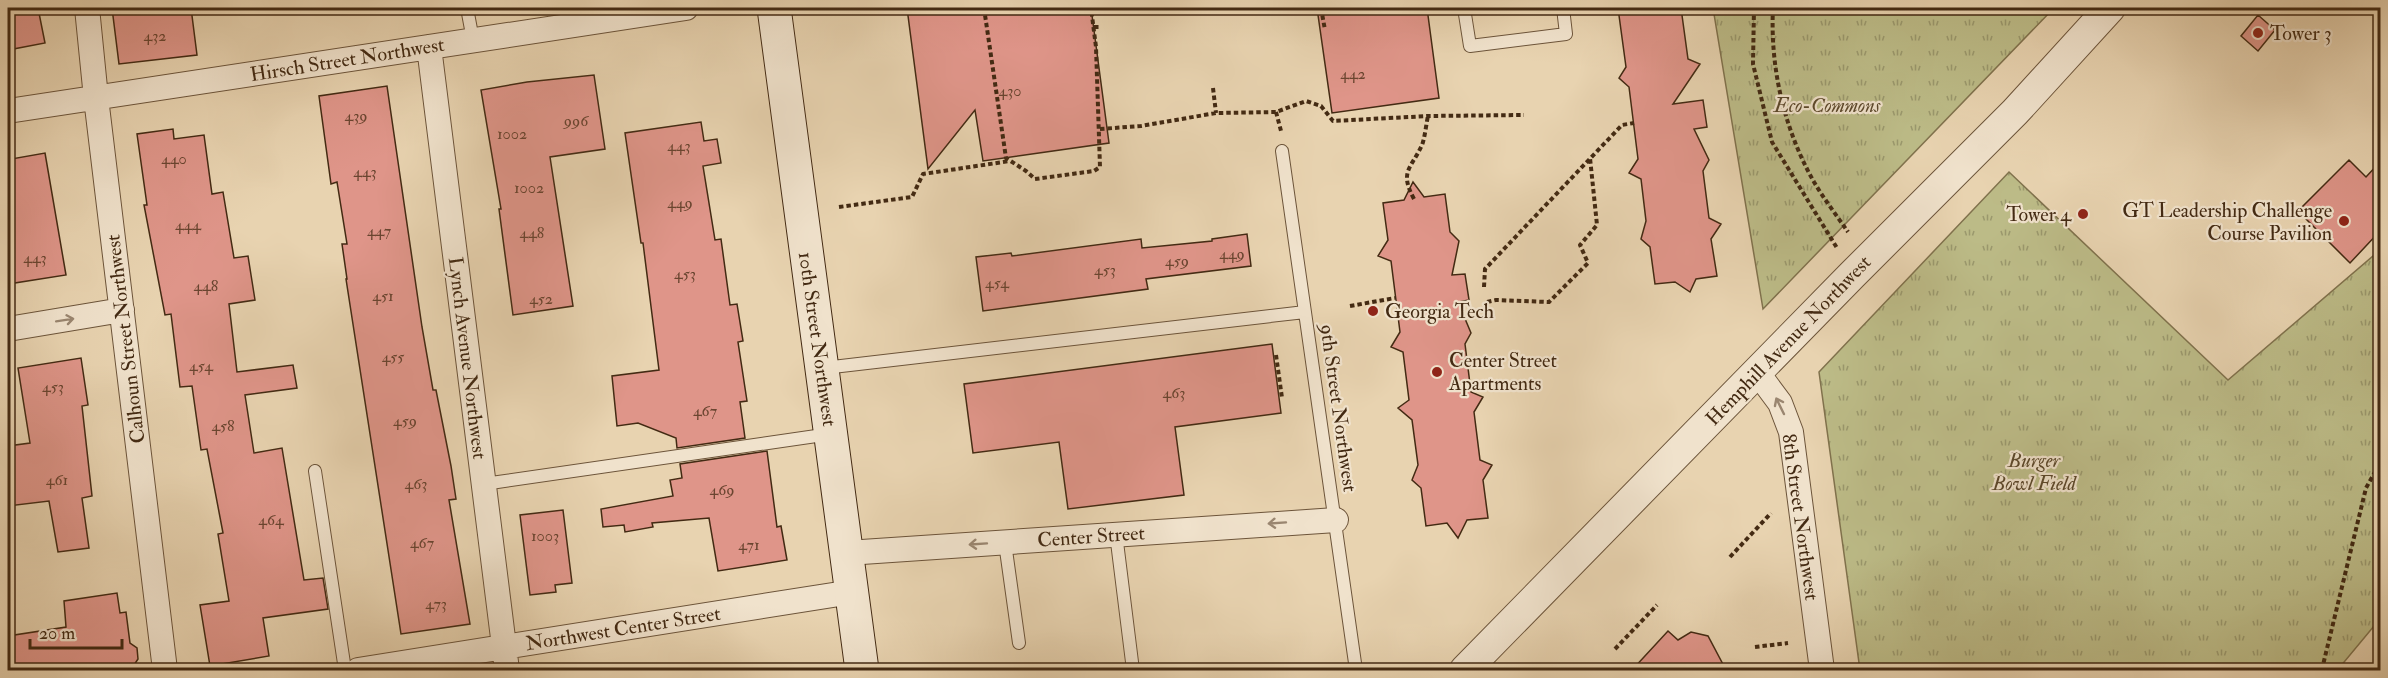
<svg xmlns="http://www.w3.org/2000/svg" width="2388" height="678" viewBox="0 0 2388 678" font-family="'IM FELL Double Pica',serif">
<defs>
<pattern id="park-tufts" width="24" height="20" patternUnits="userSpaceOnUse" patternTransform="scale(1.5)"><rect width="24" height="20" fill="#bcbb87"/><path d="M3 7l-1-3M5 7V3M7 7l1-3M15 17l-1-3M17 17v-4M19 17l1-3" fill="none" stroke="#9a986d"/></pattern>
</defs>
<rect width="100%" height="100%" fill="#e8d3b0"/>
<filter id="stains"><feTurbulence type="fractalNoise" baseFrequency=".00333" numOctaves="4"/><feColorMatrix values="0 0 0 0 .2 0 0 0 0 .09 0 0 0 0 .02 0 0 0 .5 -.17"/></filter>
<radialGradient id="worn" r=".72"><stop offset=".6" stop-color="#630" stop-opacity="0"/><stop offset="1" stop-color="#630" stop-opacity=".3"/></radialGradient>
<path fill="url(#park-tufts)" stroke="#80724d" stroke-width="1.5" d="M1713,8H2054L1763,309Z
M2009,172L2228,380L2380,250V626H2374L2340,667L2332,666L2329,670H1860L1819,372Z"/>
<path fill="#df9589" stroke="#432a13" stroke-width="1.5" d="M8,8H38L45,43L8,50Z
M112,8H191L197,55L119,64Z
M907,8H1091L1109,143L983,161L975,110L928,169Z
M1317,8H1427L1439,98L1332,113Z
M1618,8H1681L1688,59L1700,64L1673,104L1703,100L1707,127L1694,129L1709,160L1703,171L1709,218L1721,224L1711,239L1717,276L1696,279L1690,292L1675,282L1655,284L1650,247L1641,239L1646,221L1641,179L1629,173L1638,159L1629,87L1619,78L1626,67Z
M2258,15L2275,30L2258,51L2241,36Z
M594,75L605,149L550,157L573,306L513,315L499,209H501L481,90L527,82Z
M387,86L422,327L433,390H436L451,466L456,499L449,500L470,624L401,634L346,279H347L342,244H347L337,182L331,184L319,96Z
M701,122L704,141L717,139L721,163L703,166L715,240L721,239L730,305L737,304L743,341L738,342L747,401L740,402L745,438L677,448L676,438L638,423L617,426L612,376L659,370L643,243H641L625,133Z
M173,129L174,139L204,135L212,194L223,192L234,258L248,256L255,300L229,304L237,372L293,365L297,388L245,395L254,453L282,448L304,580L323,578L328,609L263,618L269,656L210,666L200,605L229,601L218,534L223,533L207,449L201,450L192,386L180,387L171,314L165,315L144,205H147L137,134Z
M45,153L66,275L8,284V178L14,177L11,159Z
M2349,160L2366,177L2380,162V231L2350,263L2298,211Z
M1413,182L1424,197L1445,194L1450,232L1459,241L1452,275L1465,274L1469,300L1458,302L1471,333L1465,344L1471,392L1483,397L1474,412L1480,460L1492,465L1483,480L1488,518L1467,520L1458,538L1447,523L1426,526L1421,488L1412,480L1418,465L1412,420L1398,408L1409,400L1403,352L1391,347L1400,332L1391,261L1378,256L1388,240L1383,203L1404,200Z
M1247,234L1251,266L1146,279L1148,289L983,311L976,257L1011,253L1012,256L1141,239L1142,248L1212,241V239Z
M1272,344L1281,413L1175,427L1184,495L1068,509L1059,442L973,453L964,384Z
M81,358L88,405L82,406L92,496L82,498L89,548L58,552L49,501L8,506V446L30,443L18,368Z
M767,451L777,527L781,526L787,560L718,571L709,518L652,523L653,527L625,532L624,525L603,527L601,509L673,496L670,480L682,478L680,464Z
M563,510L572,583L555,585L556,592L530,595L520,515Z
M117,593L120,613L126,612L130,643L137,648L138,659L132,668L118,669L108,664L70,670H8V636L66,627L64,601Z
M1668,631L1678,640L1691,632L1708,636L1726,670H1632Z"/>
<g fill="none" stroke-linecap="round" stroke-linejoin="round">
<defs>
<path id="service" d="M467,8L473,40
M1464,8L1470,46L1566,34L1563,8
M1282,151L1356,670
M824,368L1305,312
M315,471L345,670
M484,484L830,434
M1116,534L1133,670
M1005,543L1019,643"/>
<path id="minor" d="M87,8L96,98L165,670
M429,47L507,670
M8,111L686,8
M8,329L122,310
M1757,372L1780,403L1791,432L1822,670
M847,553L1336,520
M358,670L852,592"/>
<path id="tertiary" d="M1465,670L1852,275L2015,112L2110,8"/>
<path id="secondary" d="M774,8L862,670"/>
</defs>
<use href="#service" stroke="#6c543a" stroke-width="14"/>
<use href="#minor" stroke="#6c543a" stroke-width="26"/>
<use href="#tertiary" stroke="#6c543a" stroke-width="32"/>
<use href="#secondary" stroke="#432a13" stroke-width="35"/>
<path stroke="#432a13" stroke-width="4" stroke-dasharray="4.5 3" stroke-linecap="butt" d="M984,8L1006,158L1026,171L1035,179L1094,171L1100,167L1096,47L1091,8
M1321,8L1325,30
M1754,8L1753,64L1772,142L1837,248
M1773,8C1770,68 1784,129 1814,182C1824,199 1837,216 1848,232
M1094,27H1100
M1213,88L1216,113
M1276,112L1281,131
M1100,129L1141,126L1216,113L1276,112L1306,101L1321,106L1333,121L1428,116L1524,115
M1414,199C1399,171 1411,169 1422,145C1425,137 1426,125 1428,116
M839,207L912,197L923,174L1010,161
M1484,287L1485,269L1622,125L1634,123
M1487,302L1496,300L1549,302L1588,263L1580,245L1597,225L1590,158
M1350,306L1395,298
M1276,355L1282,398
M1730,557L1771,513
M1755,647L1788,643
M1615,649L1657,605
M2324,670L2323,665L2366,488L2380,463"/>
<use href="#service" stroke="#f0e2cc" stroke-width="12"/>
<use href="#minor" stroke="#f0e2cc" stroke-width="24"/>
<use href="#tertiary" stroke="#f0e2cc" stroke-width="30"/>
<use href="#secondary" stroke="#f0e2cc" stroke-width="33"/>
</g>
<defs><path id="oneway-shaft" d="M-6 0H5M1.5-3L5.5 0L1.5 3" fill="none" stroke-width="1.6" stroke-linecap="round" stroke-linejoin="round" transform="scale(1.5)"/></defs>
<g stroke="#9a8670">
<use href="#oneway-shaft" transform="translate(65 320) rotate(-9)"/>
<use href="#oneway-shaft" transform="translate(1780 406) rotate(-116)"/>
<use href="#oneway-shaft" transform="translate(1277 523) rotate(176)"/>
<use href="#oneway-shaft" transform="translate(978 544) rotate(176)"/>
</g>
<g fill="#8f2418" stroke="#f0e2cc" stroke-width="2">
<circle cx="2258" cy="33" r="6"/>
<circle cx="2083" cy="214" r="6"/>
<circle cx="2344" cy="221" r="6"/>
<circle cx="1373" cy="311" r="6"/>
<circle cx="1437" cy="372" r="6"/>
</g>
<g text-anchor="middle" stroke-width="4.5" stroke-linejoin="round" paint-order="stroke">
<g font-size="16" fill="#6a4530">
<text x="155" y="41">432</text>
<text x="1353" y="79">442</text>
<text x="1010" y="96">430</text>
<text x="356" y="121">439</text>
<text x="576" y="126">996</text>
<text x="512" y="139">1002</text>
<text x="679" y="151">443</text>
<text x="174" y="164">440</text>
<text x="365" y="177">443</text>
<text x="529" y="193">1002</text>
<text x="680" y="208">449</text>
<text x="188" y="230">444</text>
<text x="379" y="236">447</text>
<text x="532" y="238">448</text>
<text x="1232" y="259">449</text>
<text x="35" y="263">443</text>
<text x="1177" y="266">459</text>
<text x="1105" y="275">453</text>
<text x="685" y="279">453</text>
<text x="997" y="288">454</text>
<text x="206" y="291">448</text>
<text x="383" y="301">451</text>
<text x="541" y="304">452</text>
<text x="393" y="362">455</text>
<text x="201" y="371">454</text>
<text x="53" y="392">453</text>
<text x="1174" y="398">463</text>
<text x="705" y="416">467</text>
<text x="405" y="426">459</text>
<text x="223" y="431">458</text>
<text x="57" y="485">461</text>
<text x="416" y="489">463</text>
<text x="722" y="495">469</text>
<text x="271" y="525">464</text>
<text x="545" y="541">1003</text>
<text x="422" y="548">467</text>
<text x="749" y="550">471</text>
<text x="436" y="609">473</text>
</g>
<g font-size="20" fill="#432a13" stroke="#f0e2cc" text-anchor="start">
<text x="2270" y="40">Tower 3</text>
<text x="2332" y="217" text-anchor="end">GT Leadership Challenge<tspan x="2332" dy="23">Course Pavilion</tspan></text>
<text x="2071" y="221" text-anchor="end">Tower 4</text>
<text x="1385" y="318">Georgia Tech</text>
<text x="1449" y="367">Center Street<tspan x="1449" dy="23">Apartments</tspan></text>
</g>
<g font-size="20" fill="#432a13" stroke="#f0e2cc">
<text transform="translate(347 59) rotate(-9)" y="7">Hirsch Street Northwest</text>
<text transform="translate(125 339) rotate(-97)" y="7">Calhoun Street Northwest</text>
<text transform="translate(818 339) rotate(82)" y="7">10th Street Northwest</text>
<text transform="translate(1788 340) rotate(-46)" y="7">Hemphill Avenue Northwest</text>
<text transform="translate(468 358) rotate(83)" y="7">Lynch Avenue Northwest</text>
<text transform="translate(1339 408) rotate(82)" y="7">9th Street Northwest</text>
<text transform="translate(1801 517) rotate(82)" y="7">8th Street Northwest</text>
<text transform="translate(1091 536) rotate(-4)" y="7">Center Street</text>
<text transform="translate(623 628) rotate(-9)" y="7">Northwest Center Street</text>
</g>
<g font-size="20" font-style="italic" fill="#5b472a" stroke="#f0e2cc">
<text x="1827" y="112">Eco-Commons</text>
<text x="2034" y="467">Burger<tspan x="2034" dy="23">Bowl Field</tspan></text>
</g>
</g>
<rect width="2388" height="678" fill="none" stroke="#e8d3b0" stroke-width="30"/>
<rect x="9" y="9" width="2370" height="660" fill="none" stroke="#432a13" stroke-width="3"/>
<rect x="15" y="15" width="2358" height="648" fill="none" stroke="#432a13" stroke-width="1.5"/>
<path d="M30 639v9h92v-9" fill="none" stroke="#432a13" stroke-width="3"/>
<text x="39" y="639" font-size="18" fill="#432a13" stroke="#f0e2cc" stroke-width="4.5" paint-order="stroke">20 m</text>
<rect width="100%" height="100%" filter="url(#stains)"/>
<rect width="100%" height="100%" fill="url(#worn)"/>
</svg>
